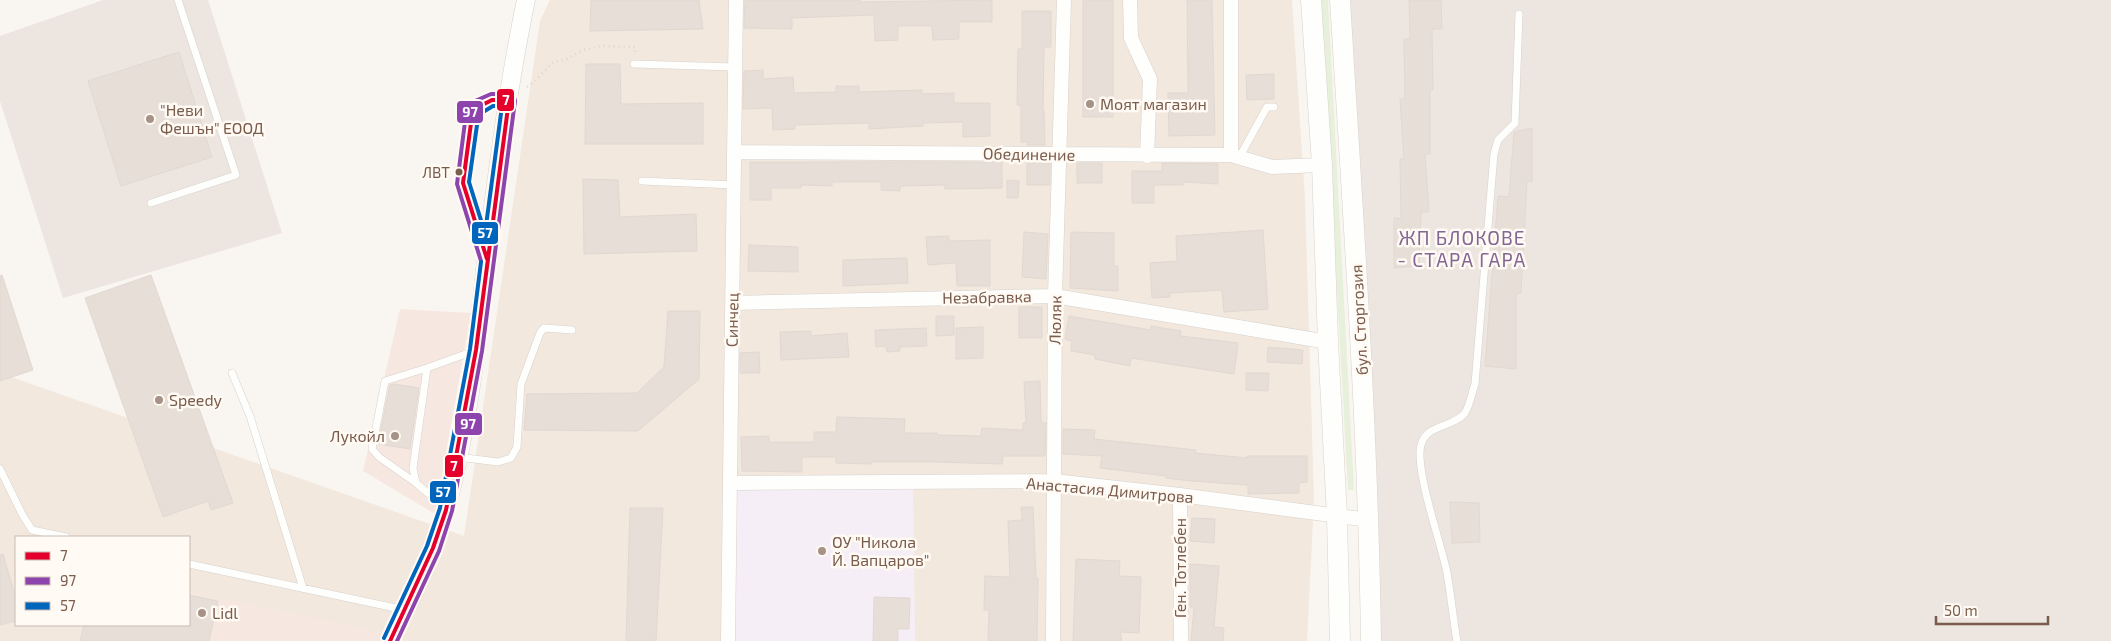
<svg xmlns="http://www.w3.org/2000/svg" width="2111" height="641" viewBox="0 0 2111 641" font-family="'Exo 2',sans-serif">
<rect width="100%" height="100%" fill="#f9f5f0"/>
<path fill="#f2e8de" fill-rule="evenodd" d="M550,0H1292L1305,200L1314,500L1307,641H0V373L464,536L540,21ZM16,537H189V625H16Z"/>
<path fill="#f6e8e1" d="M400,309L471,313L435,514L363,471Z
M189,592L381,632L377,641H95L98,625H189Z"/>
<path fill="#ede5e0" d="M103,0H208L282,233L63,298L0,101V36Z
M1350,0H2111V641H1370L1364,233Z"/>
<path fill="#f6eef6" d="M913,482L915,641H728L730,483Z"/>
<path fill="#e7f0db" d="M1321,0H1328L1354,490H1348Z"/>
<path fill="#e6ded7" stroke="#e2d8d2" d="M591,0H699L703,29L590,31Z
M745,0H860V2L992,0V22H959V39L933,40L932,26H898V40L875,41L874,15L792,18V29L744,28Z
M1083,0H1113V117H1083Z
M1187,0H1212L1215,135L1169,136L1168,93H1188Z
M1409,0H1441L1442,29H1432L1433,90H1430V154H1425L1429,212H1421L1419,266L1394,268V218L1401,219L1400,159H1404L1400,99H1405L1404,39H1410Z
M1022,11H1051V47H1044L1043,111H1044L1045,145H1027L1028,142H1021V105H1017L1018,49H1022Z
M179,52L212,157L121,186L88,81Z
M586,64H620L621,104L703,103V144H585Z
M763,70V79L793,77L794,93L836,92V86H859V92L922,90V94L954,93V103H990V136L963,137V122L923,123V126L869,129V123L831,124L795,125V129L773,130L772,108L743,109L744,71Z
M1274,74V99L1247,100L1246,75Z
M1532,128V182L1527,181L1521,293L1516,294V369L1485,366L1498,196L1509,197L1514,132Z
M750,162H1002V188L945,189V185L900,186V191L881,190V182H832V186L801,185V188H771V200H750Z
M1027,163H1050V185H1027Z
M1077,163H1102V183H1077Z
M1162,163L1218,164V184L1184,182L1183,185H1154V203H1132V171H1162Z
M583,179L618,180L620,217L696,214L697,251L584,254Z
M1007,180L1019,181L1018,198H1007Z
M1263,230L1268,309L1224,312L1222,290L1170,293V297L1152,298L1150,263L1177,261L1176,236Z
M1024,232L1048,234L1046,279L1022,277Z
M1071,232L1114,233V266H1118V291L1070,288Z
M949,236V241L990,240V286H957L956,263L928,265L926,237Z
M749,245L798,247V272L748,271Z
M907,258L908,283L843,286V260Z
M2,275L33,370L0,381V276Z
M151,275L233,503L211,510L208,501L163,517L85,298Z
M1019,307H1042V338H1019Z
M668,311H700L699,379L638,431L524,430L527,394L637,393L664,367Z
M936,316H954V335L936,336Z
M1069,316L1151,330V326L1181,331L1180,336L1238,343L1234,374L1131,358L1130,366L1095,359V355L1071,351L1072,341L1065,339Z
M983,327V358L956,359V328Z
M926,328L927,346L900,347V351L887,352L886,346L876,347L875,330Z
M811,331V336L847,333L849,357L781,360L780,332Z
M1268,347L1303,350L1302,364L1267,362Z
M759,352L760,373H740V353Z
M1246,373H1269L1268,391L1246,390Z
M1040,381L1041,420L1043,423H1046L1045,456H1003L1002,464L937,462H871V464L836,463V457H802V472L742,471L741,437L769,436V442H814V432H836L837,417L905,419L904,433H937V435L981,436L982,428L1023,430V423H1026L1024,382Z
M394,384L419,388L410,449L378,444L390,385Z
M1063,429L1095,430L1094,439L1196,450L1195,453L1247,458V456H1307V482L1299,483V493L1248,494V485L1191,481L1166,478V476L1100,468L1102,456L1063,454Z
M1450,502L1479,503L1480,542L1452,543Z
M1021,507H1033L1036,578H1038L1037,641H988L989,610H984L985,576L1010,577L1008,521L1022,520Z
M630,508H663L656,641H626Z
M1192,518L1215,519L1214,543L1190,541Z
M3,554L16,599V621L0,625V555Z
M1076,559L1120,561L1119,576L1141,577L1139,633L1120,632L1122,641H1073Z
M1190,564L1219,566L1214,627L1224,628L1223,641H1191L1194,607H1190Z
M189,595L218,601L209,641H80L84,625H189Z
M874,597L910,598L909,629H898V641H873Z"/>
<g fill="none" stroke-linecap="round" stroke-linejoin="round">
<defs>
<path id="service" d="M634,64L734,67
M1239,158L1267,107H1274
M642,181L733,185
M151,203L236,175L178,0
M483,247L463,183L471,123L478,107L492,100H506
M232,373L250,416L303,588
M458,457L498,462L511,458L517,447L521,384L540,333L544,328L572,330
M0,469L22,514L32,530L66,537
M416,483L379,457L372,449L385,381L427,368
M445,508L416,483L413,468L427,368L474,351
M189,564L405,610
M1457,641C1453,618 1451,595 1447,573C1442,545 1412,464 1422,442C1429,424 1454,427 1465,413C1470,405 1472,392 1475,384L1494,154L1498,140L1515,123L1519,14"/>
<path id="minor" d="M1130,0L1131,38L1150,79L1147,156
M734,152L1231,155L1272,167L1322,165
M1231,155V0
M732,303L1055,296L1328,342
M730,483L1054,481L1180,495L1369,520
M1180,495L1181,641
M728,641L736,0
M1053,641L1055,296L1064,0"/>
<path id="tertiary" d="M390,641C411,599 434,555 446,509C468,428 477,344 486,262C497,175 508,86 526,0"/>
<path id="secondary" d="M1311,0L1322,165L1328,342L1337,516L1340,641
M1340,0C1353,214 1368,427 1371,641"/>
</defs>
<use href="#service" stroke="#d7d1cb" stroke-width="8"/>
<use href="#minor" stroke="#d7d1cb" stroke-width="15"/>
<use href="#tertiary" stroke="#d7d1cb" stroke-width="19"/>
<use href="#secondary" stroke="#d9d2cb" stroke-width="21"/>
<path stroke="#dcd5d0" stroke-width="2.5" stroke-dasharray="1 4" stroke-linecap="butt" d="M527,87L536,80L553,62L565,60L583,50L601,46L635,47V53"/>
<use href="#service" stroke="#fefefd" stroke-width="7"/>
<use href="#minor" stroke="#fefefd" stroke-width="14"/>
<use href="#tertiary" stroke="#fefefd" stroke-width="18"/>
<use href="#secondary" stroke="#fefefd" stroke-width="20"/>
<defs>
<path id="bus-1" d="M390,641L433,548L446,510L476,350L509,100H492L478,107L471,123L463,183L487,259"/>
<path id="bus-2" d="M397,641L439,551L452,511L482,351L515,101L514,97L510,94H491L475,101L465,122L457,184L481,261"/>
<path id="bus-3" d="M493,106H502L485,233L469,182L477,125L483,112Z
M384,638L427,546L440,508L470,349L481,262"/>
</defs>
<use href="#bus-1" stroke="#fffaf3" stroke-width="8"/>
<use href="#bus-2" stroke="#fffaf3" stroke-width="8"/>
<use href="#bus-3" stroke="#fffaf3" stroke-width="8"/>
<use href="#bus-1" stroke="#e4002b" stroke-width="4"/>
<use href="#bus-2" stroke="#8e44ad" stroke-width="4"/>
<use href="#bus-3" stroke="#0065bd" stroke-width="4"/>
</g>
<g fill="#a69286" stroke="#fffaf3" stroke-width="2">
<circle cx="1090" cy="104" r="5"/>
<circle cx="150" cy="119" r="5"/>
<circle cx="159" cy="400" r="5"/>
<circle cx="395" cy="436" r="5"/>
<circle cx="822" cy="551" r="5"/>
<circle cx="202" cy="613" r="5"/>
</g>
<circle fill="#7a5c4d" stroke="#fffaf3" stroke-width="2" cx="459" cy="172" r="4.5"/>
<g text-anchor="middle" stroke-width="5" stroke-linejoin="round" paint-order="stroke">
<g font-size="15" fill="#7a5c4d" stroke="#fffaf3" text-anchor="end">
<text x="450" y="178">ЛВТ</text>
</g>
<g font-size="16" fill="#7a5c4d" stroke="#fffaf3" text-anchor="start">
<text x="1100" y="110">Моят магазин</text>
<text x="160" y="116">"Неви<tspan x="160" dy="18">Фешън" ЕООД</tspan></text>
<text x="169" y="406">Speedy</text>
<text x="385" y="442" text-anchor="end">Лукойл</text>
<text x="832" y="548">ОУ "Никола<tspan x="832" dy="18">Й. Вапцаров"</tspan></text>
<text x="212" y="619">Lidl</text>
</g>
<g font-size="16" fill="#7a5c4d" stroke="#fffaf3">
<text transform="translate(1029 154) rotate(1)" y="6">Обединение</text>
<text transform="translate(987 297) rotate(-1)" y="6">Незабравка</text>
<text transform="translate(732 320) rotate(-89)" y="6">Синчец</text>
<text transform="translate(1055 320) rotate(-89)" y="6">Люляк</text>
<text transform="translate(1359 320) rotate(-93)" y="6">бул. Сторгозия</text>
<text transform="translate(1110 490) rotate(5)" y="6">Анастасия Димитрова</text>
<text transform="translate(1180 568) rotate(-90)" y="6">Ген. Тотлебен</text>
</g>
<g font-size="19" letter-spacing="1" fill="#846695" stroke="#fffaf3">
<text x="1462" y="245">ЖП БЛОКОВЕ<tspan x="1462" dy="22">- СТАРА ГАРА</tspan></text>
</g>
</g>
<g stroke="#fffaf3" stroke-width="2">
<rect x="496" y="88" width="19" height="24" rx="5" fill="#e4002b"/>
<rect x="456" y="100" width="28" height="24" rx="5" fill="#8e44ad"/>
<rect x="471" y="221" width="28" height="24" rx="5" fill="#0065bd"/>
<rect x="454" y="412" width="29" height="24" rx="5" fill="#8e44ad"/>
<rect x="444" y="454" width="20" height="24" rx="5" fill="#e4002b"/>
<rect x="429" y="480" width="28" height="24" rx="5" fill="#0065bd"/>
</g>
<g font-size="14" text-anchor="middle" font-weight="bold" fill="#fff">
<text x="506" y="105">7</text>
<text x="470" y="117">97</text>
<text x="485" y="238">57</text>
<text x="468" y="429">97</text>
<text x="454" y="471">7</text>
<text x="443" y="497">57</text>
</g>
<rect x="15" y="536" width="175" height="90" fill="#fffaf3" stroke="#cabbb1"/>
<rect x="25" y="552" width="25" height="8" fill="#e4002b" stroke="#cabbb1"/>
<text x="60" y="561" font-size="15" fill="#7a5c4d">7</text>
<rect x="25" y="577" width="25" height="8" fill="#8e44ad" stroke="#cabbb1"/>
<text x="60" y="586" font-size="15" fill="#7a5c4d">97</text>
<rect x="25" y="602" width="25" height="8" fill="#0065bd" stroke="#cabbb1"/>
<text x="60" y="611" font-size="15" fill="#7a5c4d">57</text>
<path d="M1936 616v8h112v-8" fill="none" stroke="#7a5c4d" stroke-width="2.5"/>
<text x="1944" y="616" font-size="15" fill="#7a5c4d" stroke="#fffaf3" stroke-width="4" paint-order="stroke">50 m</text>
</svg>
